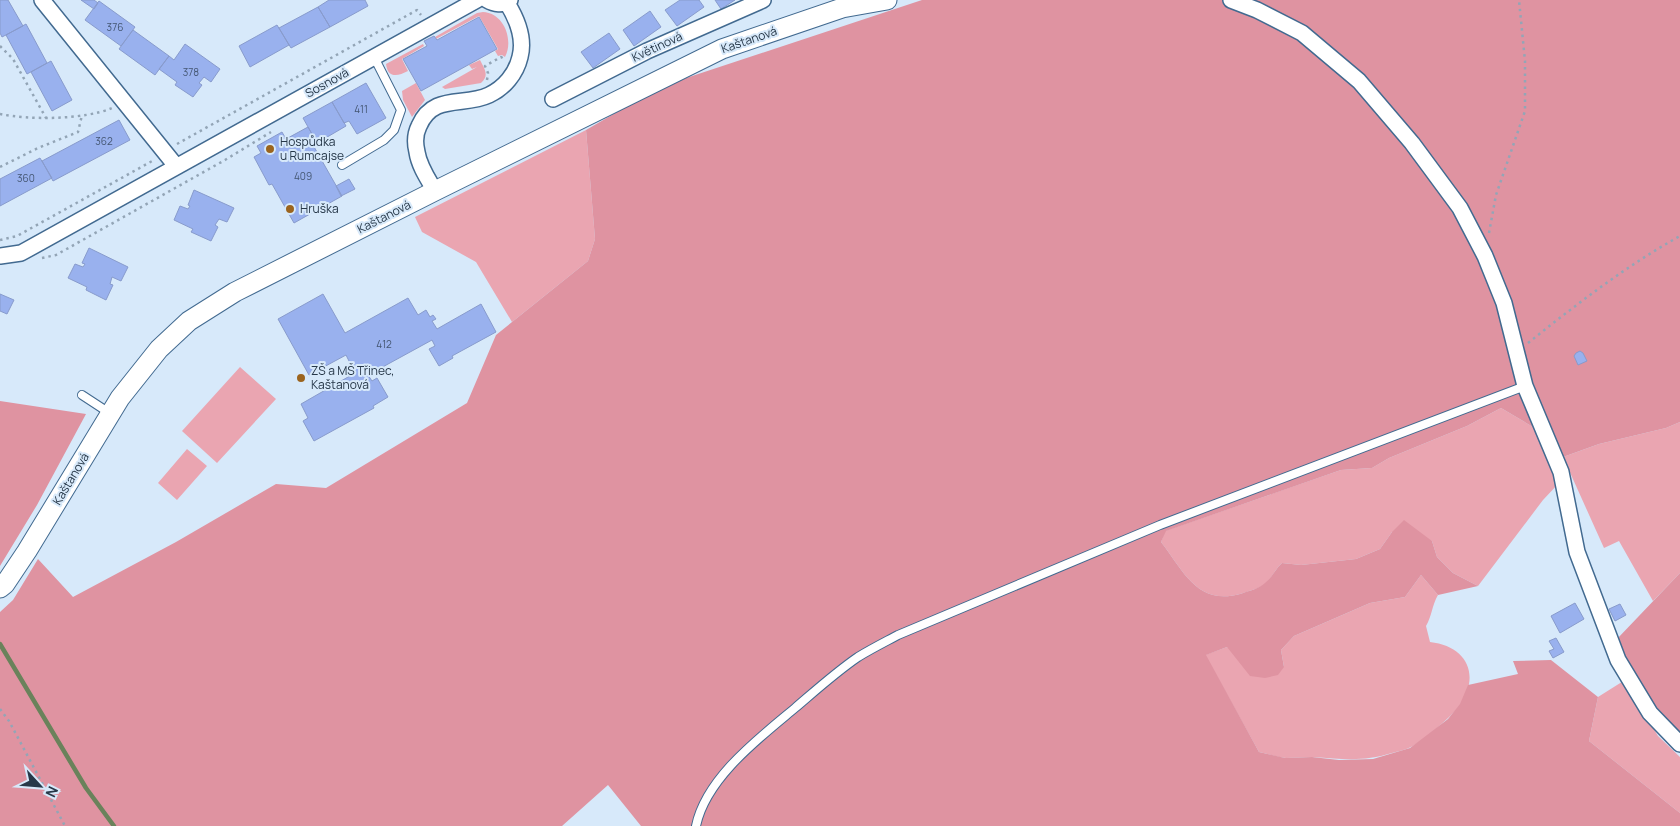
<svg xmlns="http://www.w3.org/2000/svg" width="1680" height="826" viewBox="0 0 1680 826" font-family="Manrope,sans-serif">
<rect width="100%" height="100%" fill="#d7e9fa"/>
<path fill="#eaa5b1" d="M483,12C504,13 514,40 505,57L502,55L498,56L495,51L498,49L479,16L436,39L435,37L477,13Z
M423,44L424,46L402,59L408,71C398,76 388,79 386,64Z
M480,60C484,68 490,75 481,83L445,89L442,87L477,67L472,69L469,65Z
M416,83L425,100L412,117L403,100L402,91Z
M586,130L595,239L588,261L512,322L476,262L422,232L415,217Z
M240,367L276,399L217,463L182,431Z
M1501,408L1533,427L1559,483L1543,500L1478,586L1453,573L1437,557L1432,541L1392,532L1380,549L1356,559L1301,565L1282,563C1275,569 1272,578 1265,584C1259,589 1248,591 1240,594C1197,606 1183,570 1161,542L1165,531L1341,470L1372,468L1389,458L1467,426Z
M1680,422V573L1653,601L1619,541L1604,548L1563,457L1599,444L1666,428Z
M187,449L207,466L177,500L158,483Z
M1421,575L1438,595C1432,605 1432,616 1426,626L1430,642C1466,646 1481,674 1460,705C1451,717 1424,740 1411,747C1405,750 1398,751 1392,753C1363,762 1343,759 1313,757C1304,757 1295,758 1286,758C1277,757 1268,754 1259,752L1205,655L1227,647L1284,667L1281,650L1294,636L1370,603L1405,597Z
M1625,680L1658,736L1680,757V813L1589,741L1598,697Z"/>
<path fill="#df93a1" d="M922,0H1680V422L1666,428L1599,444L1563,457L1546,429L1533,427L1501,408L1467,426L1389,458L1372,468L1341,470L1166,531L1161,542C1183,570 1197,606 1240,594C1248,591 1259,589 1265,583C1272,578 1275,569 1282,563L1301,565L1356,559L1380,549L1392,532L1404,520L1432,541L1437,557L1453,573L1478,586L1438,595L1421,575L1405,597L1370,603L1294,636L1281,650L1284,667L1278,675L1265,678L1250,676L1227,647L1206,655L1259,752L1285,758L1312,757L1339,760L1373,759L1410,748L1448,719L1460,704L1468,685L1518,674L1513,661L1551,660L1598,697L1589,741L1680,813V826H641L608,785L562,826H0V612L13,600L38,559L73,597L176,542L276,484L326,488L467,403L496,335L588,261L595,239L586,130L662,86Z
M0,401L86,414L37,505L0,566Z
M1680,573V734L1670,729L1632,676L1617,639Z"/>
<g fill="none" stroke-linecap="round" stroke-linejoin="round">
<path stroke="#6a825b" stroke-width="4.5" d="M0,644L86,788L114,826"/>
</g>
<path fill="#99b1ee" stroke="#889bcc" d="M0,0H8L23,26L2,37L0,33Z
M81,0H94L98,3L94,9Z
M329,0H365L368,6L330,27L318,7Z
M680,0H699L704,7L677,26L665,10Z
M715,0H735L721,9Z
M99,1L135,27L121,46L85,20Z
M318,7L330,27L291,48L279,28Z
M650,11L661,27L634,46L623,30Z
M479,17L497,49L421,91L403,59L427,46L424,41L434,36L437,40Z
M26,24L47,63L27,74L6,35Z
M277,25L289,45L250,67L239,46Z
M133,30L169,56L155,75L119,49Z
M609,33L620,49L593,68L581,52Z
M185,44L220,69L211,82L204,77L199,83L202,85L193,97L175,85L177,82L159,69L169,56L174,60Z
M51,61L72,100L52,111L31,72Z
M366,83L386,118L357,134L349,121L344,123L332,102Z
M332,102L346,126L317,143L303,118Z
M119,120L130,140L53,181L42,161Z
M308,127L317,143L313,145L342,196L294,223L272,184L269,185L254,157L261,153L257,146L282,132L286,139Z
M40,158L52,178L0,206V179Z
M349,179L355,189L341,196L336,186Z
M194,190L234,208L227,222L219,219L215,225L218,227L211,241L191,232L193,229L174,220L180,206L188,209L190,206L188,205Z
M89,248L128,267L121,281L112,277L110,284L113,285L106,300L86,290L87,287L68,278L75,264L83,267L85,264L82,263Z
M0,294L14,300L7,314L0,311Z
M323,294L345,333L408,298L418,315L426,310L430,317L433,315L436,319L432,321L437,329L481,304L496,332L452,356L453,358L439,366L429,349L435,346L432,340L368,375L372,381L377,378L388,397L373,406L374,408L314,441L303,421L308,418L301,404L355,373L346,355L309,375L278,319Z
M1580,351L1583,353L1587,361L1578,365L1574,356L1576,353Z
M1575,603L1584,619L1560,633L1551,616Z
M1620,604L1626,615L1615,621L1609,609Z
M1556,638L1564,652L1553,658L1549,651L1554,649L1549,641Z"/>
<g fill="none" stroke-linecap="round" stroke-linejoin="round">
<defs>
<path id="service" d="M342,165L384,140L394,130L401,110L374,57
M82,395L111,414
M696,826C706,778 759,738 795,708C815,691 836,672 858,657C871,649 885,642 898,635L1160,525L1525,386"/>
<path id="minor" d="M42,0L176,166
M487,0C494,4 503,6 510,0
M1231,0L1257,10L1302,33L1359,81L1412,143L1460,208L1485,256L1504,303L1525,386L1561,472L1577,552L1618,660L1650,713L1680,744
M553,99L647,51L763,0
M435,191C428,179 419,166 417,152C415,144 415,134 419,126C433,93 464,107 489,95C504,88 516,74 520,57C525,38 517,19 507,3
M0,256L21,253L477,0"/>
<path id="tertiary" d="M0,588L5,584L27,551L120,398L159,349L189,321L235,292L435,191L722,49L842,8L887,0"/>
</defs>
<use href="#service" stroke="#426a90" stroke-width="10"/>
<use href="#minor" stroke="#426a90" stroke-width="18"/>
<use href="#tertiary" stroke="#426a90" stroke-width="21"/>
<path stroke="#93a5b6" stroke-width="2.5" stroke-dasharray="2.5 4" stroke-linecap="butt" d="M0,46L13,59L46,118
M487,80L488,73L485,66L501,57L504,59
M0,114C29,120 84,120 112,108
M177,144L417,10L421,15
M0,167L38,148L78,132L82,115
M1489,233L1496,195L1525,111V61L1519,0
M0,240L17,236L154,160
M42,258L56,255L225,160L271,132
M1528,343C1577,304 1626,266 1680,236
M0,709L9,721L65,826"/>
<use href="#service" stroke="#fff" stroke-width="8"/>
<use href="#minor" stroke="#fff" stroke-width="15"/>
<use href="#tertiary" stroke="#fff" stroke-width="19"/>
</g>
<g fill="#9b641e" stroke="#d7e9fa" stroke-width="2">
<circle cx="270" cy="149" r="5"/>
<circle cx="290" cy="209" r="5"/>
<circle cx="301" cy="378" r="5"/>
</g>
<g text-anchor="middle" stroke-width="4" stroke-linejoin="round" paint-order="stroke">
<g font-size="10" fill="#445672">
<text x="115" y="31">376</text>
<text x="191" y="76">378</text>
<text x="361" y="113">411</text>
<text x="104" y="145">362</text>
<text x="303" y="180">409</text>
<text x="26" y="182">360</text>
<text x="384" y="348">412</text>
</g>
<g font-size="12" fill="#273849" stroke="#d7e9fa">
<text transform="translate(749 40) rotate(-19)" y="4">Kaštanová</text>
<text transform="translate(657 47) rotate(-25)" y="4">Květinová</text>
<text transform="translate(327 83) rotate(-29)" y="4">Sosnová</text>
<text transform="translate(384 217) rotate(-27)" y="4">Kaštanová</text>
<text transform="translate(71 479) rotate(-59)" y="4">Kaštanová</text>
</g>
<g font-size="12" fill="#273849" stroke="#d7e9fa" text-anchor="start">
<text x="280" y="146">Hospůdka<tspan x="280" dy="14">u Rumcajse</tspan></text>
<text x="300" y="213">Hruška</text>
<text x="311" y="375">ZŠ a MŠ Třinec,<tspan x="311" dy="14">Kaštanová</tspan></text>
</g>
</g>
<g transform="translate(40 786) rotate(116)" stroke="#d7e9fa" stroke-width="4" paint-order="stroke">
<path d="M0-4L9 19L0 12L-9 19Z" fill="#273849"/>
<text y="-8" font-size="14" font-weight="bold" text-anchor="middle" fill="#273849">N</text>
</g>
</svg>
